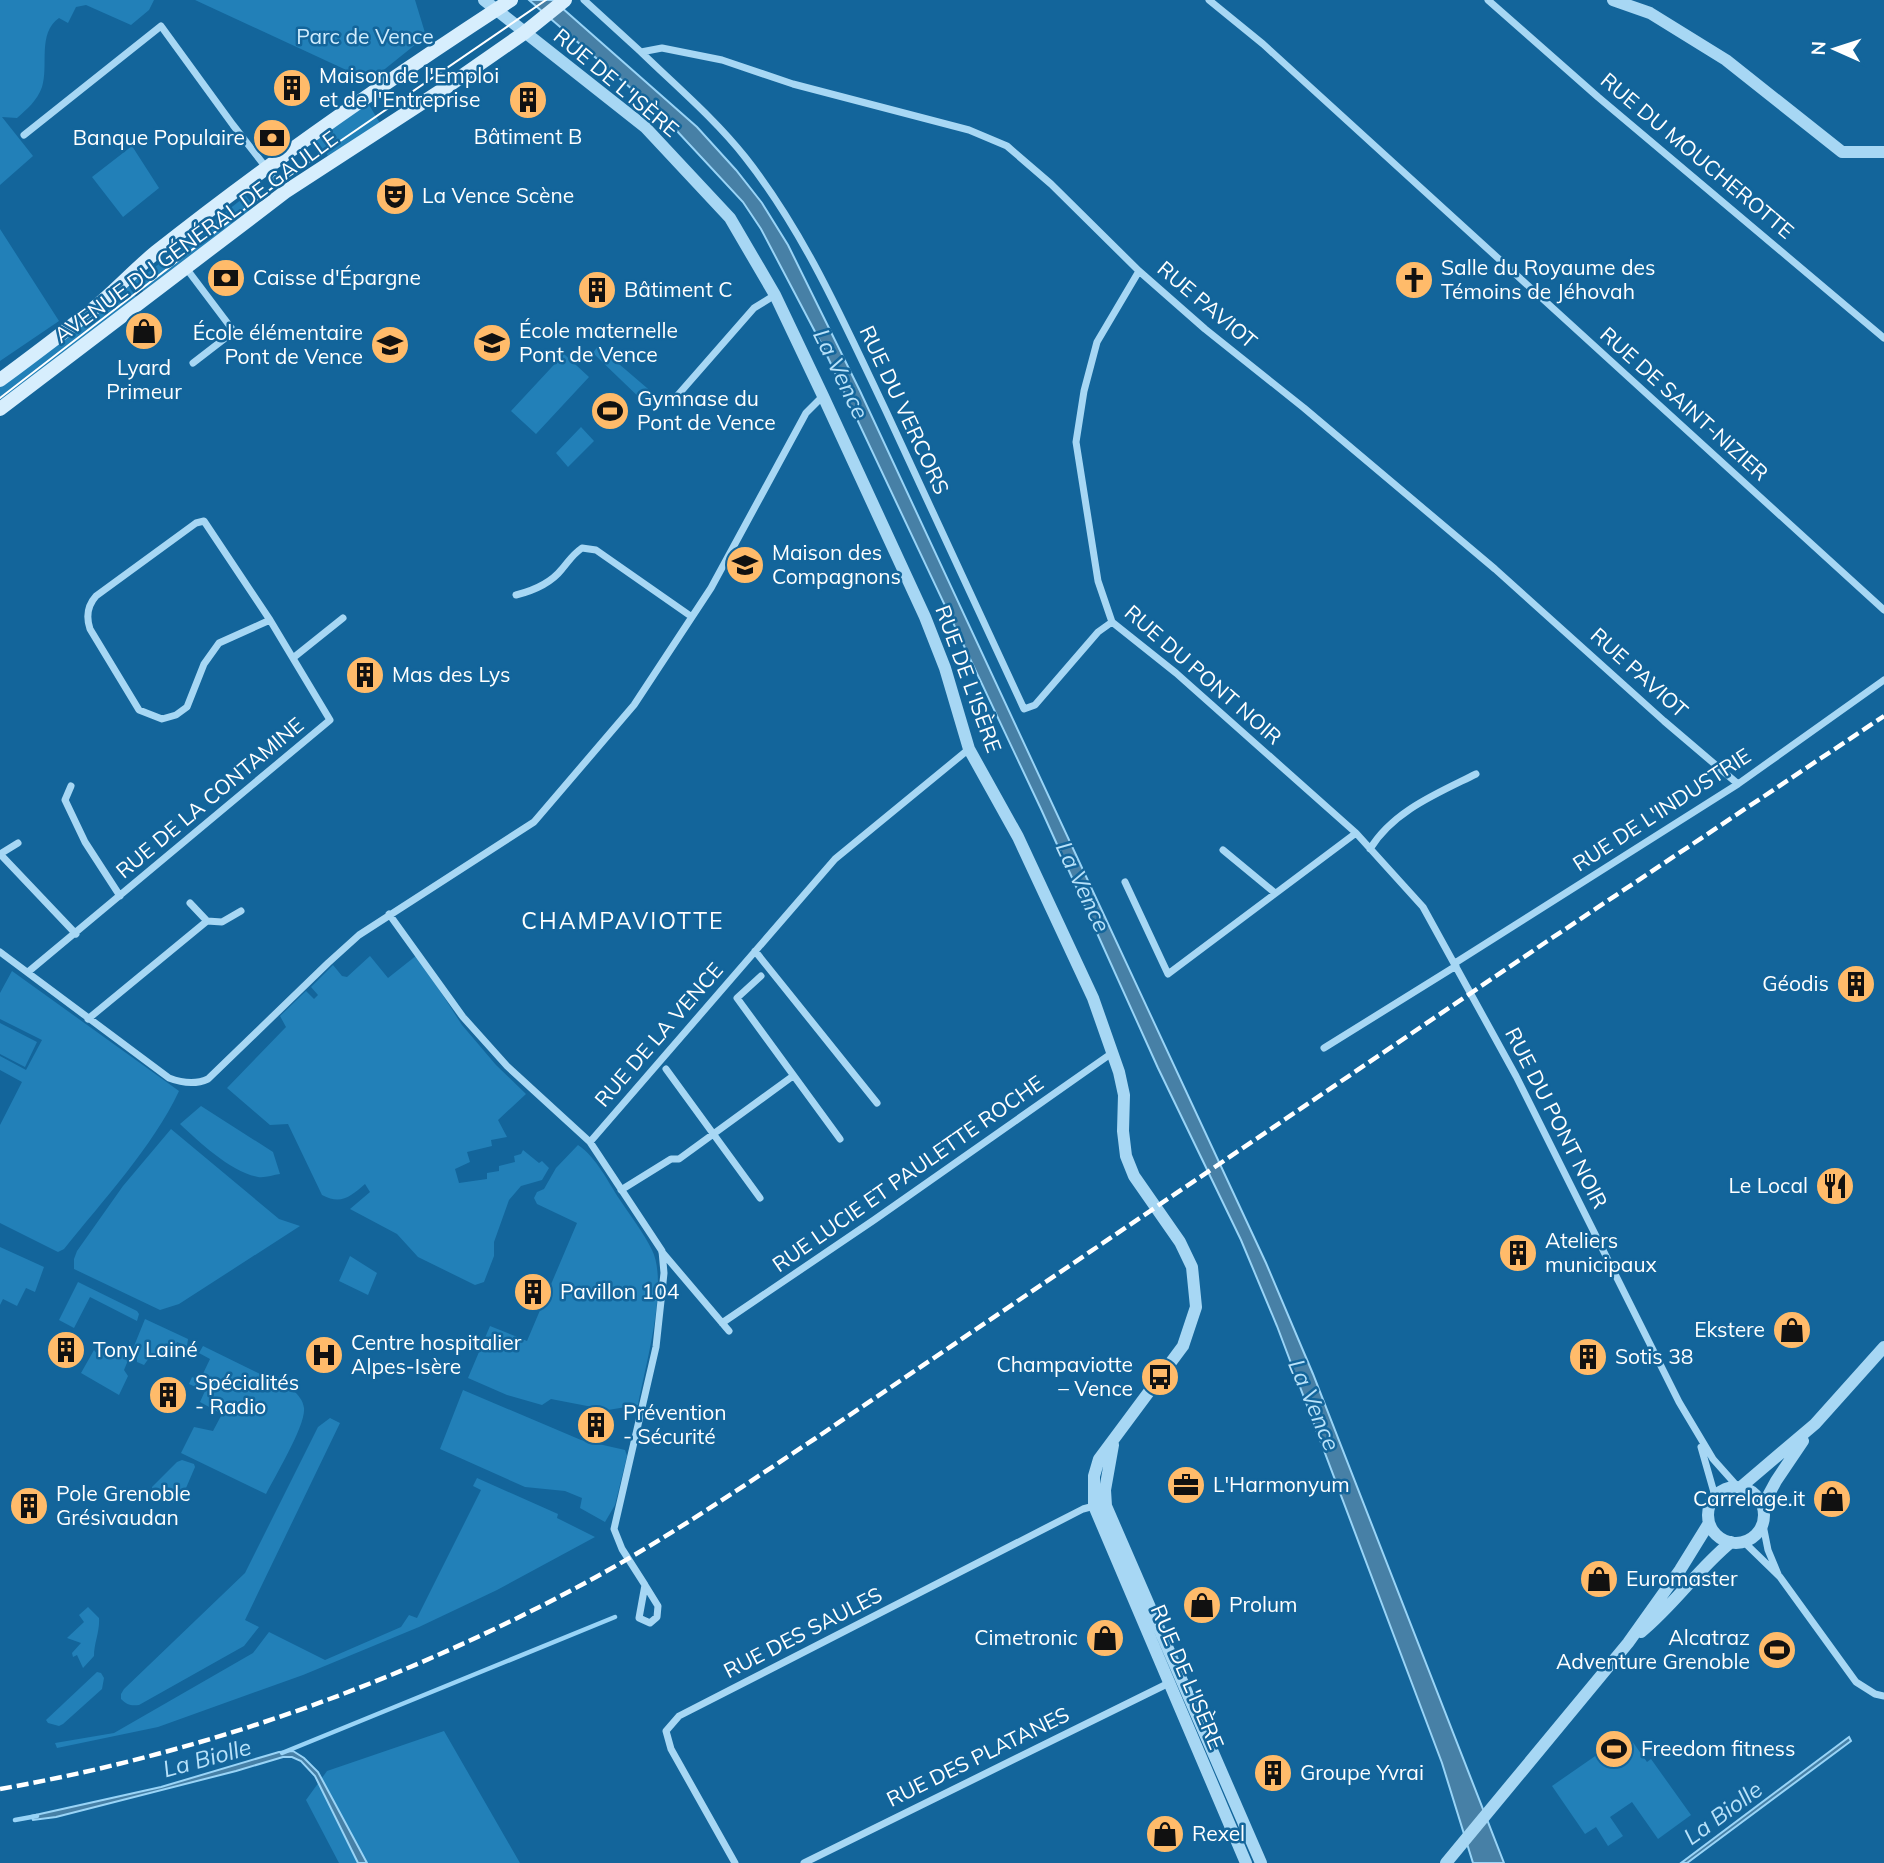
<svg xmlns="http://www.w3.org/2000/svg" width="1884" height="1863" viewBox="0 0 1884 1863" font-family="Mulish,sans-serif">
<rect width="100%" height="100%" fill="#13659b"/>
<path fill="#2280b8" d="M0,0H154L149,10L131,25L86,5L76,7L68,23L59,18C37,33 49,66 42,87C37,101 27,109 17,118L2,117L33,156L0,185Z
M195,0H415L426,36L370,81Z
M368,103L381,125L328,156L316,140Z
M132,146L159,188L123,217L92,177Z
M244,193L255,208L144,292L134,280L138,276L141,278L242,199L240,196Z
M0,229L59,321L0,361Z
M127,284L137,298L0,404V387Z
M598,346L654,394L646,404L593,353Z
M564,354L589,377L536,434L511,411Z
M581,427L594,441L568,467L556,453Z
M417,955L462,1025L496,1065L526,1094L498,1120L507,1137L491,1140L492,1146L467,1152L470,1162L455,1169L459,1183L487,1179V1173L499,1171V1166L515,1162L514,1156L521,1154L523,1150L539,1163L542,1161L549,1168L542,1180L521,1186L509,1200L494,1242V1256L484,1282L475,1285L418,1257L397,1234L350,1209L370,1192L365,1184C350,1197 341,1205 322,1195L288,1124L270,1125L227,1088L286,1027L280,1016L306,991L314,999L318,995L311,987L333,965L342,976L347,977L370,956L388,978Z
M12,971L179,1091C152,1148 103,1200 64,1249L58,1252L0,1223V1125L22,1082L0,1070V1056L26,1070L42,1040L0,1019V993Z
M0,1023L37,1042L25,1067L0,1054Z
M201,1106L273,1152L280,1174C273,1175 265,1178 258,1177C231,1172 199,1142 180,1124Z
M171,1129L279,1219L300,1226L179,1304L160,1310L74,1269V1259L77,1251L123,1186Z
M578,1145C597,1158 608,1182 620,1200C631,1217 644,1233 652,1250C669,1284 645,1367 638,1405L608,1410L551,1399L542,1405L507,1395L468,1378L490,1326L527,1341L577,1223L537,1204L534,1198L537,1192L544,1189L556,1168Z
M0,1247L44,1267L35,1292L26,1288L17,1306L3,1299L0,1305Z
M350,1256L377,1273L368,1295L339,1281Z
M78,1282L137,1311L139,1314L137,1321L90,1297L74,1328L59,1320Z
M145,1319L188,1339L187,1346L177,1342L171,1356L165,1353L159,1360L149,1358L144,1365L137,1362V1359L130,1356Z
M203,1346L293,1390C298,1395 303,1400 304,1408C306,1425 275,1476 266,1494L181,1453L194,1427L213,1431L222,1414L200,1402L205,1391L189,1384L192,1377L200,1380L210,1359L199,1353Z
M101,1349L113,1355L115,1352L129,1358L124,1370L128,1376L119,1395L81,1373L94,1350L98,1355Z
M463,1390L581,1440L625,1450L627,1456L615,1505L605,1522L580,1508L582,1498L565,1491L525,1487L440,1449Z
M330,1418L340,1423L245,1620L259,1627L244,1646L139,1705C131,1706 127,1705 121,1699V1694L124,1689L245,1573L318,1427Z
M182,1460L194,1464L195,1467L180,1502L175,1503L153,1493L152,1487L177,1462Z
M477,1478L558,1514L557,1518L595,1537L497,1590L419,1627L303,1675L158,1727L57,1748L55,1743L114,1733L253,1653L269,1632L325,1660L401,1627L409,1615L417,1618L481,1490L473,1486Z
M88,1607L99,1618C100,1631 94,1643 94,1656L83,1668L77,1655L73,1657L72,1653L81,1643L67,1638L84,1622L79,1615Z
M97,1672L101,1673L104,1678L102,1689L63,1724L59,1726L48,1723L46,1720Z
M444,1731L520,1863H339L306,1800L327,1771Z
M1627,1734L1647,1762L1651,1759L1691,1815L1658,1839L1632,1802L1610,1817L1623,1836L1608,1846L1596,1827L1585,1834L1552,1786Z"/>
<path fill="#4780a6" stroke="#99d4f7" stroke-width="2" d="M529,0H553L697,127L736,170L762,203L788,245L860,391L1266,1263L1313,1374L1504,1863H1473L1442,1763L1277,1326L1241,1240L1158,1068L1041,809L822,345L761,229L743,202L663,116Z
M1849,1737L1851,1741L1687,1863H1681Z
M293,1751L304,1758L318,1772L367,1863H358L315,1776L301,1761L292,1757H283L236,1771L56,1817L33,1820L31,1816L161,1787L279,1752Z"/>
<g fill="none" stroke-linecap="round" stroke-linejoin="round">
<path stroke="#99d4f7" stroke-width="4.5" d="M282,1753L615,1617
M15,1820L37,1816"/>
<path stroke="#a7d7f4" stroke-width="7" d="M584,0L641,52L662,48L722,60L793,84L969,130L1007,146L1051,184L1139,271L1205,329L1304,408L1495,569L1664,721L1738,784
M1209,0L1263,44L1884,610
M1488,0L1598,97L1884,338
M641,52C676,86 715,119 745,157C805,233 845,325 886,411C932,511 978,610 1024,709L1035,705L1098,632L1112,622
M24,135L161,26L233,125L285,192
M186,268L232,329L228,336L193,363
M1139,271L1097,342L1084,391L1076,442L1098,581L1112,622L1176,673L1356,833L1423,907L1516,1076L1679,1402L1713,1459L1737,1486
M677,396L754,308L775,295
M516,595C532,591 551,583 562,569C569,561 572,555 582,548L596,550L692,617
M293,658L343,618
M71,786L65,800L85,842L120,896
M1370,849C1393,811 1438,793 1476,774
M1223,850L1275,893
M0,854L76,934
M0,854L18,843
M1125,882L1168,974L1356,833
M190,903L207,921L222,922L241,911
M389,914L463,1017L507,1066L590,1142L662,1251L664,1273L656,1347L614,1529L622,1549L645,1585L639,1618L650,1623L657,1617L658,1606L645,1585
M755,951L877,1103
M0,952L169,1078C182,1083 195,1085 208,1079L328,963L359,935L534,822L634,705L711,588L806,413L823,396
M1455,963L1738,784L1884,680
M28,972L330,720L270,620L204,521L196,523L96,596C88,605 86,617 90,629L139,710L162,719L176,715L187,707L204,664L219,643L270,620
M761,976L737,998L840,1139
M88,1019L207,921
M1324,1048L1456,966
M666,1069L760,1198
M590,1142L835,859L969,749
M621,1190L671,1159H679L793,1076
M662,1252L729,1331
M722,1323L874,1220L1112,1053
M1701,1447L1715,1496
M1763,1525L1768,1550L1778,1574
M1744,1542L1780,1577L1856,1682L1875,1694L1884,1696
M735,1863L671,1749L666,1731L679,1716L1083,1509L1094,1506
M804,1863L1169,1683"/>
<path stroke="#a7d7f4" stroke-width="12" d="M484,0L645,127L730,218L775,295L823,396L925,617L945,668L969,749L1018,837L1093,998L1119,1072L1124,1095L1123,1131L1126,1156L1134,1176L1180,1242L1192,1267L1196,1307L1183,1346L1099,1459L1094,1476V1506L1246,1863
M1613,0L1650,13L1726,60L1842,152H1884
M1113,1445L1105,1490L1106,1506L1261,1863
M1742,1486L1815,1424L1884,1347
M1708 1515a28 28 0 1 1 56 0a28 28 0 1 1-56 0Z
M1763,1505L1776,1481L1803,1441
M1641,1632C1674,1605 1698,1569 1731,1542
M1446,1863L1628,1643L1680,1570L1709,1523"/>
<path stroke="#d7eefd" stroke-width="14" d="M0,380C31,357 63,333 93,309C115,291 134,270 156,252C268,163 391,78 511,0
M0,409L285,192L445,88L524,33L565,0"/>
<path stroke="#fff" stroke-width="2" d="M0,398L276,185L546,0"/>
<path stroke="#fff" stroke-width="4.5" stroke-dasharray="12 5" stroke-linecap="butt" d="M0,1789C209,1752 410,1679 596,1577C672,1535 743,1486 816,1438L1546,942L1884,716"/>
</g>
<defs>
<symbol id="building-disc" viewBox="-11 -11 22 22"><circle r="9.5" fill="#ffbb6a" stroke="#13659b"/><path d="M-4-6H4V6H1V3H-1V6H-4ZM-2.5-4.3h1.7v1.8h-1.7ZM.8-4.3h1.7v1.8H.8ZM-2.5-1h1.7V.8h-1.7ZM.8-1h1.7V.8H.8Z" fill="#111"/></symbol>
<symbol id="bank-disc" viewBox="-11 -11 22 22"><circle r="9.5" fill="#ffbb6a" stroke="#13659b"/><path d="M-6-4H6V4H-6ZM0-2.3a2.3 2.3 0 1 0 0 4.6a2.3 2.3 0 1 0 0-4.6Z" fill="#111"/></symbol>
<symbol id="theatre-disc" viewBox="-11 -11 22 22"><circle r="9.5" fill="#ffbb6a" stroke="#13659b"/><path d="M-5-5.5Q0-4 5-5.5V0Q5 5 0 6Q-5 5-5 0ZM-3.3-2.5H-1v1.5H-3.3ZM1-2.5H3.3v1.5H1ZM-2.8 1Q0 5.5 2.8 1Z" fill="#111"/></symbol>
<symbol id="church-disc" viewBox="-11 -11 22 22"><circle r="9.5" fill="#ffbb6a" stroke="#13659b"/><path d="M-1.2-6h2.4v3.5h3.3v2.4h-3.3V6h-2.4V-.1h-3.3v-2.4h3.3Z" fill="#111"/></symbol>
<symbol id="shop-disc" viewBox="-11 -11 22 22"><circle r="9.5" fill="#ffbb6a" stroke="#13659b"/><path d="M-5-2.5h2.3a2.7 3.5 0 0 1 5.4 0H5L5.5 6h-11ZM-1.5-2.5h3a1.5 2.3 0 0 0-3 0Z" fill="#111"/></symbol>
<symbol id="school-disc" viewBox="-11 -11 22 22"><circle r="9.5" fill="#ffbb6a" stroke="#13659b"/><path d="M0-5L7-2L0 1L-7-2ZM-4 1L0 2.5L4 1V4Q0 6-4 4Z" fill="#111"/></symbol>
<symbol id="stadium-disc" viewBox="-11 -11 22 22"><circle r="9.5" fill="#ffbb6a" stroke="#13659b"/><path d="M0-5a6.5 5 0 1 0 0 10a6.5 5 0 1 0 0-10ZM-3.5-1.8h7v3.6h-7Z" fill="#111"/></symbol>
<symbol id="restaurant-disc" viewBox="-11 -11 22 22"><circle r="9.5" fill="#ffbb6a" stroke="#13659b"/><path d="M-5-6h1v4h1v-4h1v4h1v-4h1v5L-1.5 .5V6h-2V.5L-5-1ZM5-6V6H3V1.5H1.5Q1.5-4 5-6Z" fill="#111"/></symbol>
<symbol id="hospital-disc" viewBox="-11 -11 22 22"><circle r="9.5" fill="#ffbb6a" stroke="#13659b"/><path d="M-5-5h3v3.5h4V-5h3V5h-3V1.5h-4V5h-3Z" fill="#111"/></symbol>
<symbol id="bus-disc" viewBox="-11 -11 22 22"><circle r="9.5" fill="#ffbb6a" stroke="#13659b"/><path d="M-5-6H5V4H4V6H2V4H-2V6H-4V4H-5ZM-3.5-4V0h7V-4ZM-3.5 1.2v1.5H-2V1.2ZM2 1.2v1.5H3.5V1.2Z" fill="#111"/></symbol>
<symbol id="office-disc" viewBox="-11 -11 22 22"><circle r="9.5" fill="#ffbb6a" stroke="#13659b"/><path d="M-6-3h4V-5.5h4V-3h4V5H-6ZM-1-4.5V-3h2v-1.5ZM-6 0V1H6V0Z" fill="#111"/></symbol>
</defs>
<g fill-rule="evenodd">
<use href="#building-disc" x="270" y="66" width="44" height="44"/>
<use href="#building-disc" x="506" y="78" width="44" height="44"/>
<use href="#bank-disc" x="250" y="116" width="44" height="44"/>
<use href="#theatre-disc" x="373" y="174" width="44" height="44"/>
<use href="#bank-disc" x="204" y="256" width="44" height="44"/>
<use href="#church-disc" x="1392" y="258" width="44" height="44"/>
<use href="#building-disc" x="575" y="268" width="44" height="44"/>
<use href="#shop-disc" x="122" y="309" width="44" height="44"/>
<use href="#school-disc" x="470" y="321" width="44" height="44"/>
<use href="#school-disc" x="368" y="323" width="44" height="44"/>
<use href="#stadium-disc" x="588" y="389" width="44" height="44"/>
<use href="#school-disc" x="723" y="543" width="44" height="44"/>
<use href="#building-disc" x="343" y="653" width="44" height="44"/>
<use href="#building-disc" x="1834" y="962" width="44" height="44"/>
<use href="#restaurant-disc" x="1813" y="1164" width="44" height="44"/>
<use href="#building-disc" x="1496" y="1231" width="44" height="44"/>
<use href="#building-disc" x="511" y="1270" width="44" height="44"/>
<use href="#shop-disc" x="1770" y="1308" width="44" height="44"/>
<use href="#building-disc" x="44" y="1328" width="44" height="44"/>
<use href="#hospital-disc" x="302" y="1333" width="44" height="44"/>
<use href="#building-disc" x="1566" y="1335" width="44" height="44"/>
<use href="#bus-disc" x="1138" y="1355" width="44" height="44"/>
<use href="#building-disc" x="146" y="1373" width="44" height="44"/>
<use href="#building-disc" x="574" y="1403" width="44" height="44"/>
<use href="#office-disc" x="1164" y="1463" width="44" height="44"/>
<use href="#shop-disc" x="1810" y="1477" width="44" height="44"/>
<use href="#building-disc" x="7" y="1484" width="44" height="44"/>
<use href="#shop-disc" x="1577" y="1557" width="44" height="44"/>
<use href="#shop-disc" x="1180" y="1583" width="44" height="44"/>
<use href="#shop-disc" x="1083" y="1616" width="44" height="44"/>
<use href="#stadium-disc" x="1755" y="1628" width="44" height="44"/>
<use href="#stadium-disc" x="1592" y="1727" width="44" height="44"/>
<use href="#building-disc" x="1251" y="1751" width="44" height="44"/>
<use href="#shop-disc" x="1143" y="1812" width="44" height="44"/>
</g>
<g text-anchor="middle" stroke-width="5" stroke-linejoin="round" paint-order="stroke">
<g font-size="21" fill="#d0ecfd" stroke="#13659b">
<text x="365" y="44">Parc de Vence</text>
</g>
<g font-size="21" fill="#fff" stroke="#13659b" text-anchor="start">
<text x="319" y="83">Maison de l'Emploi<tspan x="319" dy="24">et de l'Entreprise</tspan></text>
<text x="528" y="144" text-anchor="middle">Bâtiment B</text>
<text x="245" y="145" text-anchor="end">Banque Populaire</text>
<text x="422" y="203">La Vence Scène</text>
<text x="1441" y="275">Salle du Royaume des<tspan x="1441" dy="24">Témoins de Jéhovah</tspan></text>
<text x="253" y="285">Caisse d'Épargne</text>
<text x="624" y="297">Bâtiment C</text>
<text x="519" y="338">École maternelle<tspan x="519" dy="24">Pont de Vence</tspan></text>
<text x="363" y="340" text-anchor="end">École élémentaire<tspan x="363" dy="24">Pont de Vence</tspan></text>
<text x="144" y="375" text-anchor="middle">Lyard<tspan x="144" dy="24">Primeur</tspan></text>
<text x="637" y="406">Gymnase du<tspan x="637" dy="24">Pont de Vence</tspan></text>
<text x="772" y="560">Maison des<tspan x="772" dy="24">Compagnons</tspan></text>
<text x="392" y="682">Mas des Lys</text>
<text x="1829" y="991" text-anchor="end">Géodis</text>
<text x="1808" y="1193" text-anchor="end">Le Local</text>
<text x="1545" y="1248">Ateliers<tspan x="1545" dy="24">municipaux</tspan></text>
<text x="560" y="1299">Pavillon 104</text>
<text x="1765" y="1337" text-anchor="end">Ekstere</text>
<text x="351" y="1350">Centre hospitalier<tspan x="351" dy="24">Alpes-Isère</tspan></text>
<text x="93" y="1357">Tony Lainé</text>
<text x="1615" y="1364">Sotis 38</text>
<text x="1133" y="1372" text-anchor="end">Champaviotte<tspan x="1133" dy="24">– Vence</tspan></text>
<text x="195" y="1390">Spécialités<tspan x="195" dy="24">- Radio</tspan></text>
<text x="623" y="1420">Prévention<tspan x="623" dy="24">- Sécurité</tspan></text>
<text x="1213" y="1492">L'Harmonyum</text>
<text x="56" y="1501">Pole Grenoble<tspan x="56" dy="24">Grésivaudan</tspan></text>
<text x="1805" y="1506" text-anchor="end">Carrelage.it</text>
<text x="1626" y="1586">Euromaster</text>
<text x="1229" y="1612">Prolum</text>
<text x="1078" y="1645" text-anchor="end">Cimetronic</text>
<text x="1750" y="1645" text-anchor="end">Alcatraz<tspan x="1750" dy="24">Adventure Grenoble</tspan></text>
<text x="1641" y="1756">Freedom fitness</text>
<text x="1300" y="1780">Groupe Yvrai</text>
<text x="1192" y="1841">Rexel</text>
</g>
<g font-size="21" fill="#fff" stroke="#13659b">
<text transform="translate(616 83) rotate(40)" y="7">RUE DE L'ISÈRE</text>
<text transform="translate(1697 156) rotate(40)" y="7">RUE DU MOUCHEROTTE</text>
<text transform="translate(196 237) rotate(-36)" y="7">AVENUE DU GÉNÉRAL DE GAULLE</text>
<text transform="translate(1207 305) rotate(40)" y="7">RUE PAVIOT</text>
<text transform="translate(1684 404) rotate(42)" y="7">RUE DE SAINT-NIZIER</text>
<text transform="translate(904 410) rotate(65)" y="7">RUE DU VERCORS</text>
<text transform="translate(1639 673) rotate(42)" y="7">RUE PAVIOT</text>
<text transform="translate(1203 675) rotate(41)" y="7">RUE DU PONT NOIR</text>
<text transform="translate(968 679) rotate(70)" y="7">RUE DE L'ISÈRE</text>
<text transform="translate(210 798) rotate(-40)" y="7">RUE DE LA CONTAMINE</text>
<text transform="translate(1662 810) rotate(-33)" y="7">RUE DE L'INDUSTRIE</text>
<text transform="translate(659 1035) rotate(-49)" y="7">RUE DE LA VENCE</text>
<text transform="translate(1556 1118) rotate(63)" y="7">RUE DU PONT NOIR</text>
<text transform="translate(908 1174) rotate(-35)" y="7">RUE LUCIE ET PAULETTE ROCHE</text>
<text transform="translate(803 1633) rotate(-27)" y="7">RUE DES SAULES</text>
<text transform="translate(1187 1677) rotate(67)" y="7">RUE DE L'ISÈRE</text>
<text transform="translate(978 1757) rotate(-26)" y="7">RUE DES PLATANES</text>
</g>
<g font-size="23" font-style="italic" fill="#b8e2fa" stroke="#13659b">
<text transform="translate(841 374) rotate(64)" y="8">La Vence</text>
<text transform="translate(1083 887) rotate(65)" y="8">La Vence</text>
<text transform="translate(1314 1405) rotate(67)" y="8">La Vence</text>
<text transform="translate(207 1758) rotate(-15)" y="8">La Biolle</text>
<text transform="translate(1723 1813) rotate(-36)" y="8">La Biolle</text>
</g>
<g font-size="23" letter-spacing="2" fill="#fff" stroke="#13659b">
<text x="623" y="929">CHAMPAVIOTTE</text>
</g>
</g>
<g transform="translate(1835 49) rotate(273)" stroke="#13659b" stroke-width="5" paint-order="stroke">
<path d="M0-5L12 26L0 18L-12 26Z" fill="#ffffff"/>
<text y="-10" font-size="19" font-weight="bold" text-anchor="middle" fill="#ffffff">N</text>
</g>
</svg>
